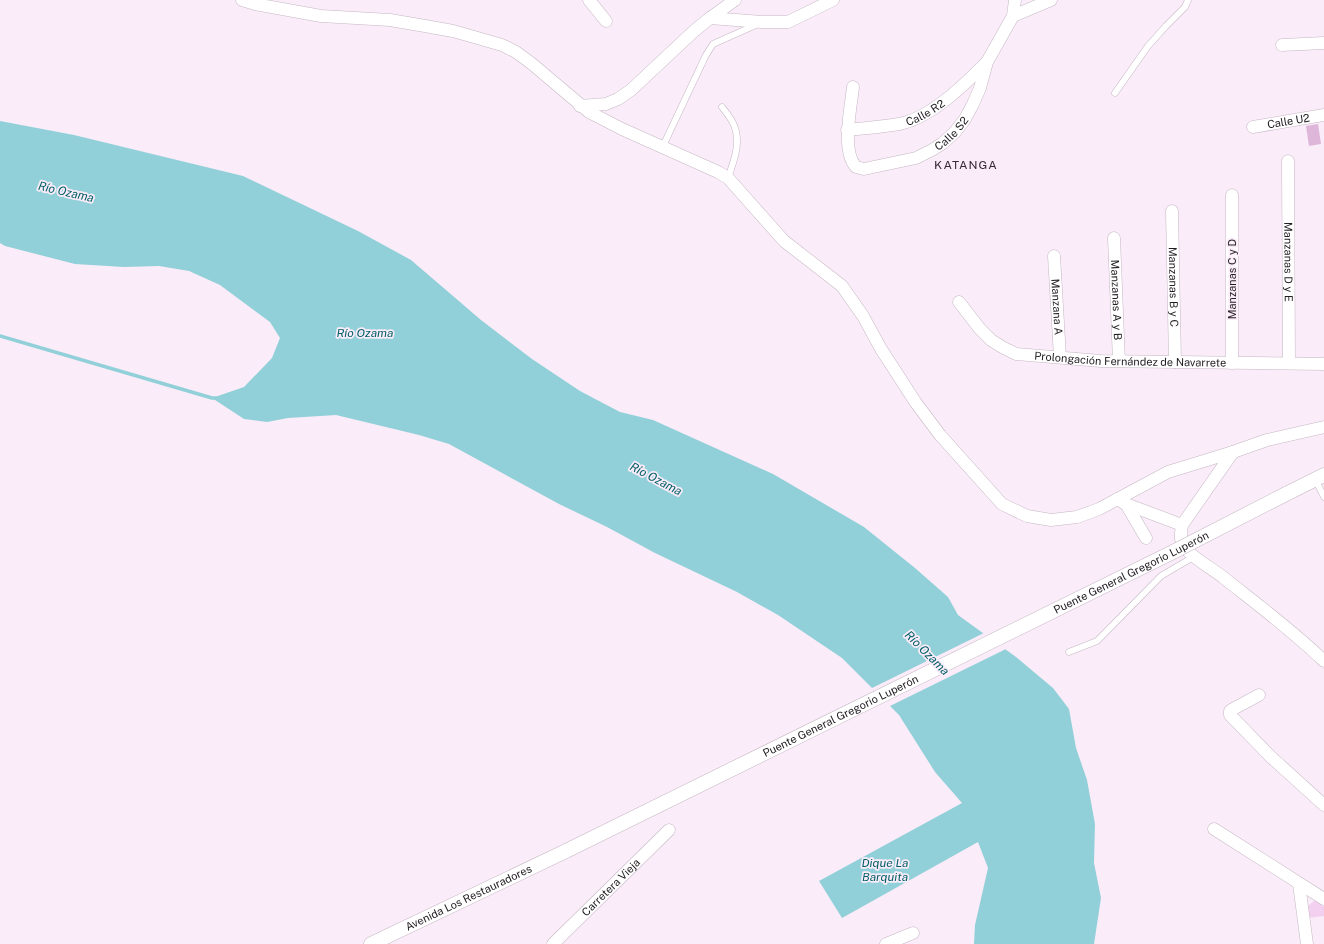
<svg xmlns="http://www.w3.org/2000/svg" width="1324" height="944" viewBox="0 0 1324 944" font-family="'Public Sans',sans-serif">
<rect width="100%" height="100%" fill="#faecf8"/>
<path fill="#f4d0f0" d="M1314,901H1317L1324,907V916L1308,918V906Z"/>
<path fill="#91d0d9" d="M0,121L74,135L243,176L358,231L411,260L481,320L532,359L580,391L620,412L653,420L773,474L864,527L915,568L948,597L958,615L1016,657L1053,688L1069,709L1076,748L1087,780L1095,824L1094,863L1101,898L1094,944H974L975,925L988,868L978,842L842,918L819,881L962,803L935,772L899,715L842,658L778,615L737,592L655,553L607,527L559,504L449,444L419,435L336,415L288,418L267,422L244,419L212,398L244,387L272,358L280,338L270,322L220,285L189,271L159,266L124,267L75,264L5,246L0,243Z"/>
<path fill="#faecf8" d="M986,632L1008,648L888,707L870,689Z"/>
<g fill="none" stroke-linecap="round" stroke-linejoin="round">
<path stroke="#91d0d9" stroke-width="3.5" d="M0,336L212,398H216"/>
</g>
<path fill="#ddb6d9" d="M1318,124L1321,144L1309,146L1306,126Z"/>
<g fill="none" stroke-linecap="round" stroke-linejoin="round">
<defs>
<path id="service" d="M1115,93L1148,46L1166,26L1185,7L1188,0
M722,107C726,112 730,117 733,123C742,141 734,161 728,178
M663,146L706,55L713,44L758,24
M1315,479L1324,497
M1069,652L1097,641L1161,576L1195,556"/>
<g id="minor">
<path d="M242,0L255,4L321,16L390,20L425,26L453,31L502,45L516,52L531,63L589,112L622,129L718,172L728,178L784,241L842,286L863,316L881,349L916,403L940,435L1002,504L1027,516L1051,520L1077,517L1099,509L1168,472L1233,452L1267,440L1324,427"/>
<path d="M589,0L606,21"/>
<path d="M1013,16L1051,0"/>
<path d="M710,18L735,0"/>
<path d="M1282,45L1324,43"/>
<path id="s1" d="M853,87C851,107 841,151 856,167L864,169L916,158L932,150L943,143L955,132L965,119L973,104L980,88L987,62L1013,16L1015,0"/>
<path d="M580,106L606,104L618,99L631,90L694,31L710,18L762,22H788L833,0"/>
<path id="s2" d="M1253,127L1324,115"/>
<path id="s3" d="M847,130C864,128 882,127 899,124C931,118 964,85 986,63"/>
<path id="s4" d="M1288,161L1289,363"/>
<path d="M1232,195V363"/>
<path id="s5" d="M1172,211L1175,362"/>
<path id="s6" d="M1114,238L1119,361"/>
<path id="s7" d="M1054,256L1060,357"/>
<path id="s8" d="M959,302L980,329L991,340L1002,347L1016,354L1101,361L1324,364"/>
<path d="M1233,452L1182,525C1181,534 1179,540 1185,548C1194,559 1213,569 1224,578C1258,605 1293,631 1324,661"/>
<path d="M1117,499L1126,504L1182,525"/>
<path d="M1126,504L1146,538"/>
<path d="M1259,695L1233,709L1230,711V715L1271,757L1324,805"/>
<path d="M1214,829L1324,899"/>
<path d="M1299,884L1307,944"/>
<path id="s9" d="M553,944L669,830"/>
<path d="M886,944L913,933"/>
</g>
<g id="tertiary">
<path d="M1286,494L1324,475"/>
<path id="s10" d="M371,944L566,851"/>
</g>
</defs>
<use href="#service" stroke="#c5b7c3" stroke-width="7"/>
<use href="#minor" stroke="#c5b7c3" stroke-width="13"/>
<use href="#tertiary" stroke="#c5b7c3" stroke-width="15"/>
<use href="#service" stroke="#fff" stroke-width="6"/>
<use href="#minor" stroke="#fff" stroke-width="12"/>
<use href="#tertiary" stroke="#fff" stroke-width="14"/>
<defs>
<g id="tertiary-bridge">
<path id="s11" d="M566,851L1171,553L1286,494"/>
</g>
</defs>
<use href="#tertiary-bridge" stroke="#c5b7c3" stroke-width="15" stroke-linecap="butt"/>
<use href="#tertiary-bridge" stroke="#fff" stroke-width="14"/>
</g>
<g text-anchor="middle" stroke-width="3.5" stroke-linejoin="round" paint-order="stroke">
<g font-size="11" fill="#201c20" stroke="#faecf8">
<text dy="4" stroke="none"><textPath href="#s3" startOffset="81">Calle R2</textPath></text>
<text dy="4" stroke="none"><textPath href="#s2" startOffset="36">Calle U2</textPath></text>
<text dy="4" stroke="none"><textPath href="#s1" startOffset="187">Calle S2</textPath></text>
<text dy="4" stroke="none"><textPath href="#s4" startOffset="101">Manzanas D y E</textPath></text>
<text transform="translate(1232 279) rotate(-90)" y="4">Manzanas C y D</text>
<text dy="4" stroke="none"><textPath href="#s5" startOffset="76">Manzanas B y C</textPath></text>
<text dy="4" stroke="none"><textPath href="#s6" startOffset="62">Manzanas A y B</textPath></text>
<text dy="4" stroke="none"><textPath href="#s7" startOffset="51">Manzana A</textPath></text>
<text dy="4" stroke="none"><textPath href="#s8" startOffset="193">Prolongación Fernández de Navarrete</textPath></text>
<text dy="4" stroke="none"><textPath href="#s11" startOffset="630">Puente General Gregorio Luperón</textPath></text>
<text dy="4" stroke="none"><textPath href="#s11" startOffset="306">Puente General Gregorio Luperón</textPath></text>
<text dy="4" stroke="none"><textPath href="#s9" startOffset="81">Carretera Vieja</textPath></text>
<text dy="4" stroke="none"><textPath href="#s10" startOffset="108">Avenida Los Restauradores</textPath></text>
</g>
<g font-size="12" letter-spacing="1" fill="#362b34" stroke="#faecf8">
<text x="966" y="169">KATANGA</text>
</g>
<g font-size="12" font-style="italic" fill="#005f68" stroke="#faecf8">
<text transform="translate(66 192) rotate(13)" y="4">Río Ozama</text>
<text x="365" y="337">Río Ozama</text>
<text transform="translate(656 479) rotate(28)" y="4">Río Ozama</text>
<text transform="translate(927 653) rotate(45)" y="4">Río Ozama</text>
<text x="885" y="867">Dique La<tspan x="885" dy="14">Barquita</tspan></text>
</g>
</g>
</svg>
